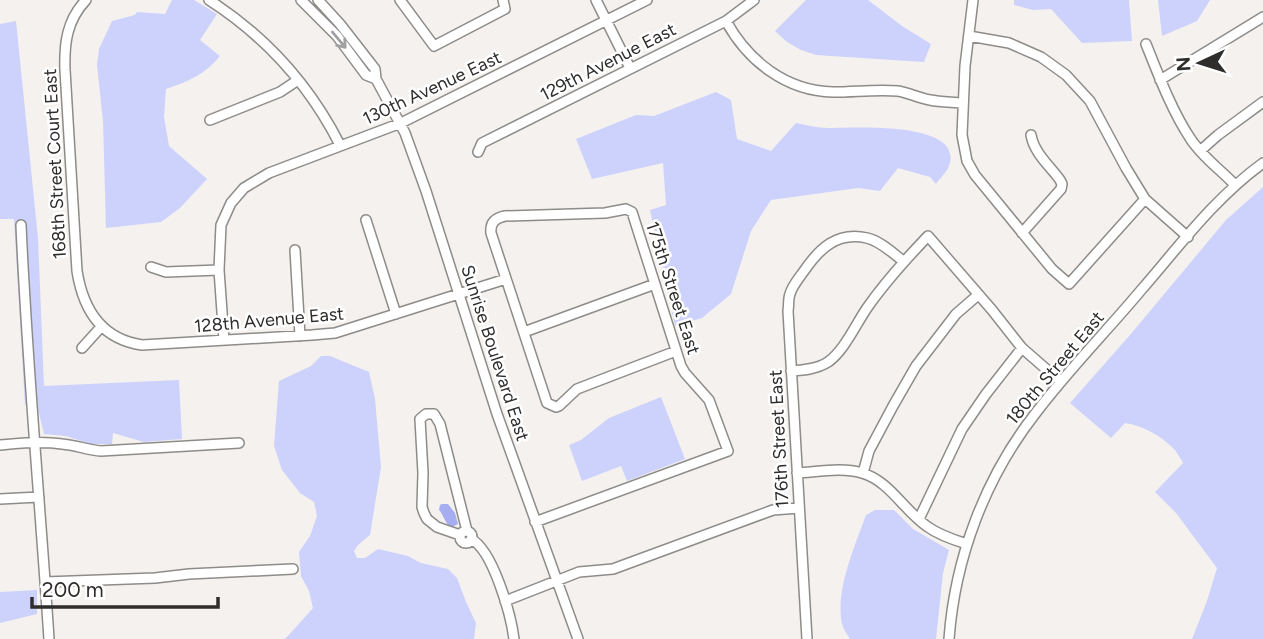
<svg xmlns="http://www.w3.org/2000/svg" width="1263" height="639" viewBox="0 0 1263 639" font-family="Figtree,sans-serif">
<rect width="100%" height="100%" fill="#f4f1ee"/>
<path fill="#cdd2fd" d="M172,0H194L217,14L200,40L220,56C206,74 187,82 166,89L164,117L169,146L207,179L180,208L161,222L106,228L103,121L97,65L99,49L112,21L135,15L137,12L165,14Z
M806,0H868L902,26L931,44L924,62L816,55L801,50L787,42L775,31Z
M1014,0H1129L1132,41L1082,43L1051,9L1033,10L1014,5Z
M1158,0H1210L1197,21L1162,36Z
M16,21L38,238L44,386L179,380L182,439L144,442L113,433L112,444H90L66,436L44,434L37,405H25L14,219H0V24Z
M716,92L731,100L737,139L771,151L796,123C807,125 818,128 828,128C852,128 965,120 949,166C947,172 939,179 936,184L930,177L898,168L880,191L858,188L771,200L751,231L731,294L702,318L675,326L650,210L666,205L663,163L592,179L576,139L636,115L654,116Z
M1263,187V639H1192L1207,601L1217,568L1176,513L1155,492L1183,463C1180,458 1177,452 1173,448C1161,436 1142,425 1125,423L1111,438L1070,403L1130,335L1226,220Z
M321,356H330L369,372L375,399L381,467L370,535L358,545L354,551L357,558H365L378,549L408,556L421,563L448,569L457,578L466,602L476,623L474,639H284L287,637L313,608L309,591L301,576L299,552L310,536L317,516L314,502L300,493L282,470L274,446L279,381L311,366Z
M661,397L685,459L627,481L621,466L582,481L569,445L581,440L609,418Z
M875,510H894L913,529L949,550L943,573L936,639H850C847,634 843,629 842,624C835,590 855,546 866,515Z
M37,590V614L0,623V592Z"/>
<path fill="#a6adf1" d="M442,504H448L455,513L458,524L452,527C445,525 444,515 439,510L440,505Z"/>
<g fill="none" stroke-linecap="round" stroke-linejoin="round">
<defs>
<path id="minor" d="M86,0C67,20 64,43 65,70L77,271C83,309 101,339 142,345L312,335L335,333L506,279
M209,0C265,36 310,86 340,145
M301,0L337,36L366,75L376,79
M318,0L340,24L375,69L376,79L405,133L426,191L497,414L578,639
M400,0L434,46L505,9L503,0
M596,0L630,68
M973,0L965,66L962,135L967,161L975,175L1052,269L1069,284L1145,199
M726,21C748,61 786,91 833,92C855,92 877,89 898,91C909,93 919,98 930,100C940,102 952,102 962,103
M969,36L1009,43L1041,57L1066,75L1090,101L1126,168L1145,199L1188,237
M1146,44C1158,74 1172,111 1190,138C1202,157 1220,169 1235,185
M1160,80L1263,17
M210,120L280,92L298,80
M1200,151L1218,135L1263,102
M478,152L482,143L726,21L754,0
M366,220L396,314
M21,225C27,364 40,501 49,639
M1022,233L1061,189L1062,184L1060,180C1050,166 1034,153 1031,135
M295,250L300,336
M151,267L166,272L219,270
M524,332L655,284
M224,340L219,270L221,225L231,203L244,188L269,173L401,123L647,0
M82,348L101,327
M791,371C804,370 817,369 828,362C844,351 856,324 867,308C885,282 906,259 928,236L992,310L1022,348L1061,382
M0,445C21,443 42,441 62,444C75,445 88,450 101,451L239,443
M797,473C817,472 842,467 862,473C890,481 904,511 928,527C939,535 954,540 967,544
M863,473L869,451L893,406L916,366L956,314L978,295
M0,499L39,497
M919,519L962,429L986,394L1022,348
M535,522L728,451L709,400L685,373L681,366L632,212L626,209L605,213L505,216C495,218 490,223 491,233L547,403L556,407L559,406L577,389L676,351
M460 537a6 6 0 1 1 12 0a6 6 0 1 1-12 0Z
M460,535L437,527L427,519L424,513L422,507L423,473L420,419L426,414H434L440,424L467,531
M471,539C493,550 511,615 514,639
M45,582L155,578L189,574L293,569
M505,601L579,572L613,569L773,510L799,508
M807,639L788,311C789,306 788,299 790,294C792,286 799,278 804,271C819,249 837,231 867,238C880,241 893,253 903,261
M949,639C955,558 985,478 1035,414C1068,370 1107,331 1142,289C1180,245 1216,197 1263,163"/>
</defs>
<use href="#minor" stroke="#8e8c89" stroke-width="12"/>
<use href="#minor" stroke="#fff" stroke-width="9"/>
</g>
<defs><path id="oneway-shaft" d="M-6 0H5M1.5-3L5.5 0L1.5 3" fill="none" stroke-width="1.6" stroke-linecap="round" stroke-linejoin="round" transform="scale(1.75)"/></defs>
<use stroke="#a1a0a0" href="#oneway-shaft" transform="translate(339 40) rotate(50)"/>
<g text-anchor="middle" stroke-width="5" stroke-linejoin="round" paint-order="stroke">
<g font-size="18" fill="#2e2d2c" stroke="#fff">
<text transform="translate(608 62) rotate(-27)" y="6">129th Avenue East</text>
<text transform="translate(432 88) rotate(-25)" y="6">130th Avenue East</text>
<text transform="translate(55 164) rotate(-93)" y="6">168th Street Court East</text>
<text transform="translate(673 288) rotate(72)" y="6">175th Street East</text>
<text transform="translate(269 320) rotate(-5)" y="6">128th Avenue East</text>
<text transform="translate(495 353) rotate(72)" y="6">Sunrise Boulevard East</text>
<text transform="translate(1055 368) rotate(-50)" y="6">180th Street East</text>
<text transform="translate(779 439) rotate(-93)" y="6">176th Street East</text>
</g>
</g>
<g transform="translate(1200 63) rotate(266)" stroke="#ffffff" stroke-width="5" paint-order="stroke">
<path d="M0-5L12 26L0 18L-12 26Z" fill="#2e2d2c"/>
<text y="-10" font-size="19" font-weight="bold" text-anchor="middle" fill="#2e2d2c">N</text>
</g>
<path d="M32 597v10h186v-10" fill="none" stroke="#2e2d2c" stroke-width="3.5"/>
<text x="42" y="597" font-size="21" fill="#2e2d2c" stroke="#ffffff" stroke-width="5" paint-order="stroke">200 m</text>
</svg>
